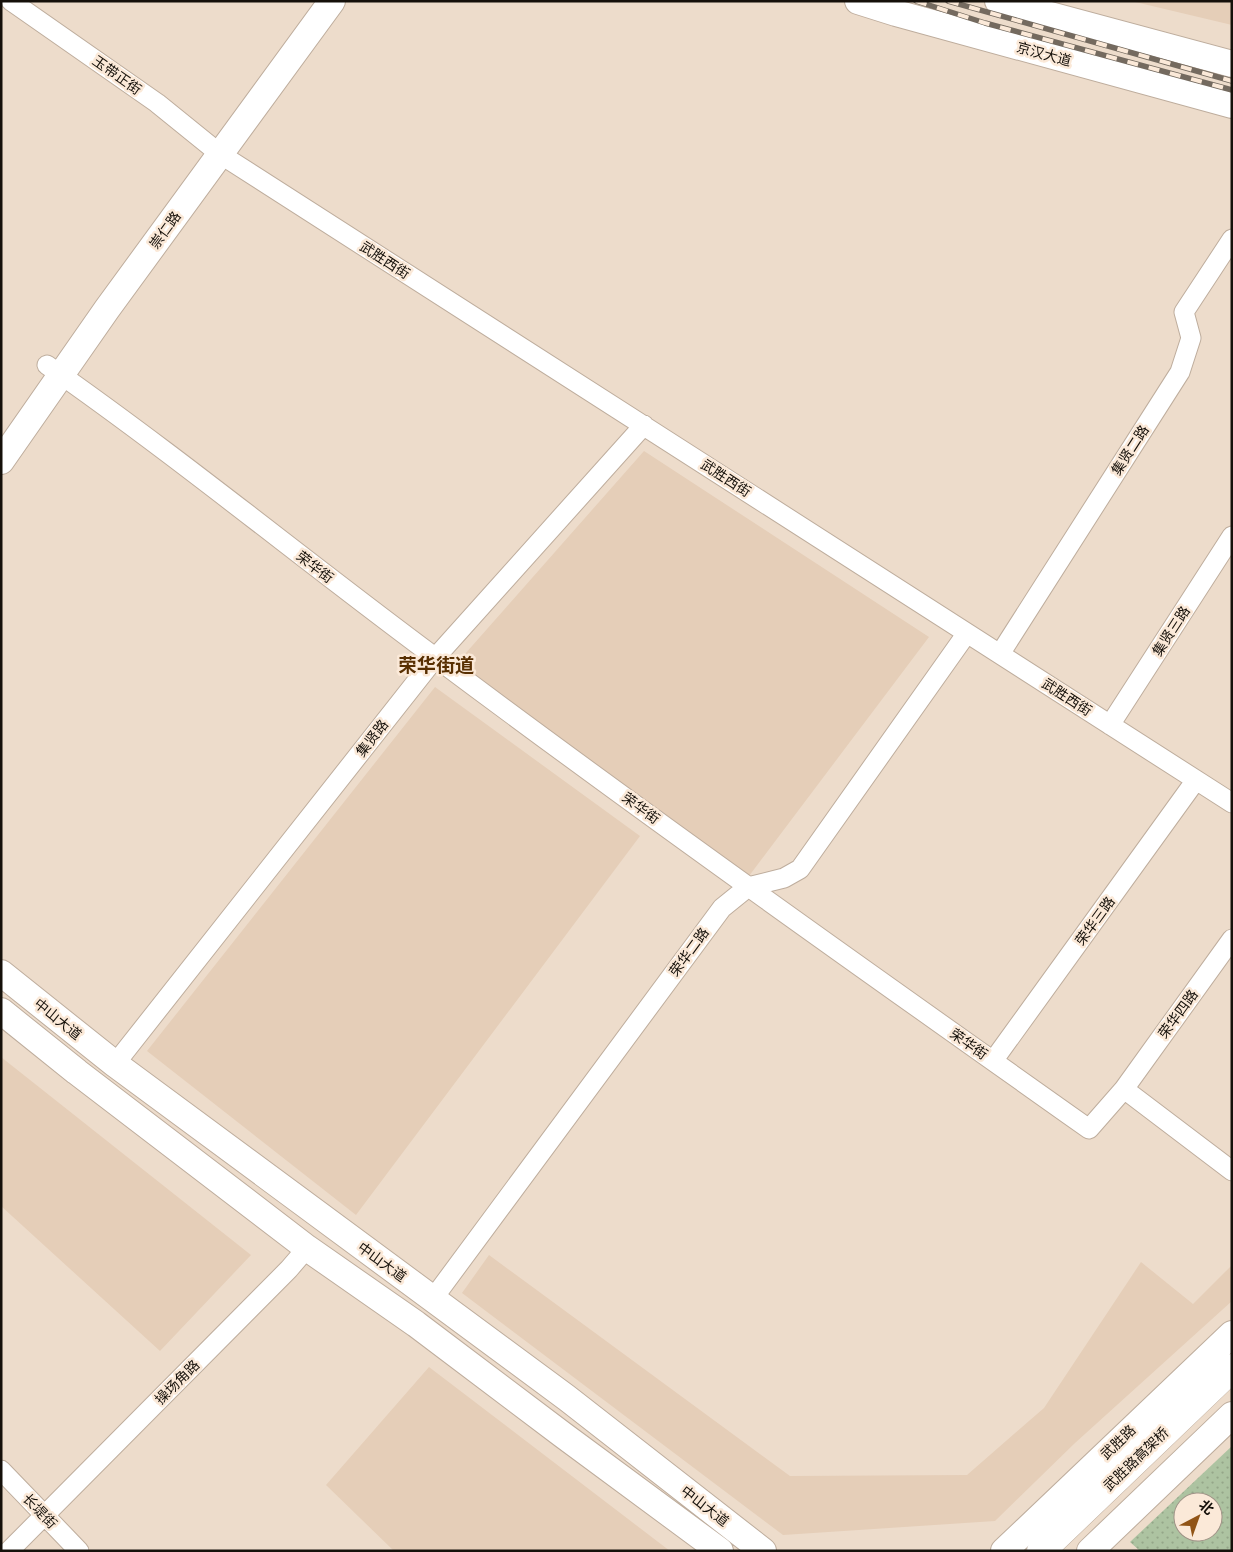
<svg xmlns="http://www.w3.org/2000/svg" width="1233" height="1552" viewBox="0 0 1233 1552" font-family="'PT Serif','Noto Sans SC',serif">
<defs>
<pattern id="park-dots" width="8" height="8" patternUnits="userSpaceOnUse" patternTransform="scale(1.25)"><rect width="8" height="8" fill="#adc3a1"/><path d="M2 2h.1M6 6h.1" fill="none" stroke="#94a689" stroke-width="1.8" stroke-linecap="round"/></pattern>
</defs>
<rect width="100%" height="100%" fill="#eddccb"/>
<path fill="#e5ceb8" d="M1131,1H1232V25Z
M644,451L929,637L749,876L457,663Z
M435,687L640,836L356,1215L147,1051Z
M1,1057L251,1255L160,1351L1,1206Z
M489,1255L790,1476L967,1475L1044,1408L1141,1262L1193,1304L1232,1265V1301L1075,1443L995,1521L783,1535L462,1293Z
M429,1367L670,1551H394L326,1485Z"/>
<path fill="url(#park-dots)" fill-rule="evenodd" d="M1232,1446V1551H1140L1130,1542ZM1183,1502H1213V1532H1183Z"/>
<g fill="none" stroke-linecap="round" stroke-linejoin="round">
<defs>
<path id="street" d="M11,1L157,103L220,154L1232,803
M47,365C180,458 305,561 436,658C651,819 870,974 1089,1129L1124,1089L1232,1171
M1000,654L1180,372L1191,338L1184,312L1232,239
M1110,725L1232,536
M993,1061L1196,780
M115,1064L435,658L644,425
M1124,1089L1232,939
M432,1300L722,908L748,887L784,878L800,869L967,633
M1,1470L79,1551
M9,1551L289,1269L307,1248"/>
<path id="secondary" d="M858,1L896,13L1232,105
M998,1L1232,64
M1,461L107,309L332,1
M1,973L115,1064L567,1398L763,1551
M1,1011L77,1072L307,1248L416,1324L563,1435L720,1551
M1004,1551L1232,1334
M1090,1551L1232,1415"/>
<path id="primary" d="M1041,1551L1232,1368"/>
</defs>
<use href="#street" stroke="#bead9d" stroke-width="21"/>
<use href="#secondary" stroke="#bead9d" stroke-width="28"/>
<use href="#primary" stroke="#bead9d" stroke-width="29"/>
<use href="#street" stroke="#fff" stroke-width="19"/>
<use href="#secondary" stroke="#fff" stroke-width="26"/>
<use href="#primary" stroke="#fff" stroke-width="28"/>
<defs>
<path id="rail" d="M916,1L985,23L1232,90
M948,1L1232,81"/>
</defs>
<use href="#rail" stroke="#746a5f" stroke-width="5.5"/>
<use href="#rail" stroke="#fbe9d8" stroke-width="4" stroke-dasharray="11" stroke-linecap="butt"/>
</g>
<g text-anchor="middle" stroke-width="5" stroke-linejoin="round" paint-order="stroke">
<g font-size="14" fill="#15100a" stroke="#fbe9d8">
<text transform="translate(1044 54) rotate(15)" y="5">京汉大道</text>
<text transform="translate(117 75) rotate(35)" y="5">玉带正街</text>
<text transform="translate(165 230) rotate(-54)" y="5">崇仁路</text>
<text transform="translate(385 260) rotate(33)" y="5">武胜西街</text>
<text transform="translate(1130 450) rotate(-57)" y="5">集贤二路</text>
<text transform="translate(726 478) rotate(33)" y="5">武胜西街</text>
<text transform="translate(315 567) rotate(37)" y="5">荣华街</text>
<text transform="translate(1171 631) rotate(-57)" y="5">集贤三路</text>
<text transform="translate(1067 697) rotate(33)" y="5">武胜西街</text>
<text transform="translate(372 738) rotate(-52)" y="5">集贤路</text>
<text transform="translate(641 808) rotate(36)" y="5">荣华街</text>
<text transform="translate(1095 921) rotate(-54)" y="5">荣华三路</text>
<text transform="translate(689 952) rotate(-54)" y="5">荣华二路</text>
<text transform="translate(1178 1014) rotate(-54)" y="5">荣华四路</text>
<text transform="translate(58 1019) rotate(39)" y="5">中山大道</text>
<text transform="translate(969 1044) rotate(35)" y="5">荣华街</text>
<text transform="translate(382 1262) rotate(36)" y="5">中山大道</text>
<text transform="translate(177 1382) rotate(-45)" y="5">操场角路</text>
<text transform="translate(1118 1442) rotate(-44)" y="5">武胜路</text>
<text transform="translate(1136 1459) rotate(-44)" y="5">武胜路高架桥</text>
<text transform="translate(705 1506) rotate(38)" y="5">中山大道</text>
<text transform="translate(40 1511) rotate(46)" y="5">长堤街</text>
</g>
<g font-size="19" font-weight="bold" fill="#582f02" stroke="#fbe9d8">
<text x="436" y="672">荣华街道</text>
</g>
</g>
<rect width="1233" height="1552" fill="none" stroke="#15100a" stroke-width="5"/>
<g transform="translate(1198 1517) rotate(41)"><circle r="24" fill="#fbe9d8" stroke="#9f9286"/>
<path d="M0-4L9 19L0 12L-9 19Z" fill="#915416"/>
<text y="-8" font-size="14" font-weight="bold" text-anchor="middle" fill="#15100a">北</text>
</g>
</svg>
